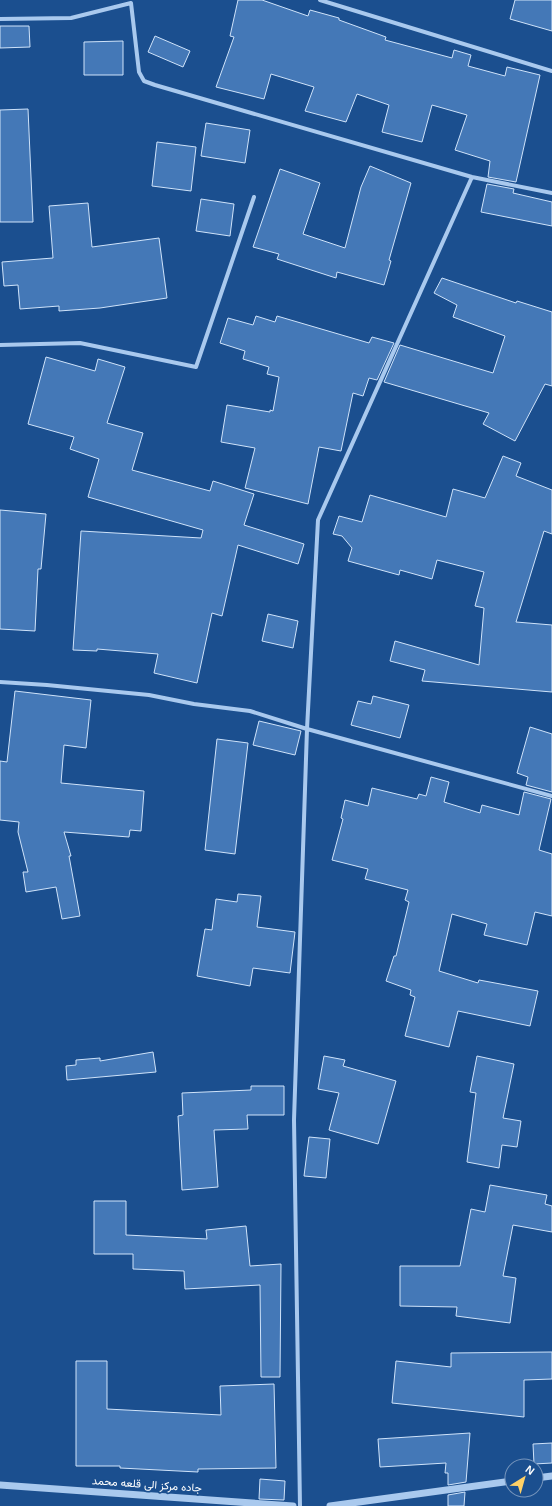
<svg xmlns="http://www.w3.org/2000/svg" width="552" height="1506" viewBox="0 0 552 1506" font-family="Helvetica,Vazirmatn,sans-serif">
<rect width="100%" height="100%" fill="#1b4f8f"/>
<path fill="#4478b7" stroke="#cfe3fa" d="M238,0H262L308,16L310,10L339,18V20L386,37L385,40L452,58L454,50L471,55L468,66L505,76L507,67L540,75L516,182L488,177L490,161L455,150L467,115L432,105L422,142L382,132L389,105L357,94L346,122L305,111L314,87L271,74L264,99L216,87L234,37L230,36Z
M515,0H552V31L510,19Z
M0,26H29L30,47L0,48Z
M155,36L190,51L183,67L148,52Z
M123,41V75H84V42Z
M28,109L33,222H0V110Z
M206,123L250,130L245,163L201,156Z
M157,142L196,147L191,191L152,186Z
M370,166L411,183L389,260L391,261L384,285L337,272L336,278L277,259L279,254L253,247L280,169L320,183L303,234L345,248L361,187Z
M487,184L514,189L513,193L552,202V226L481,212Z
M201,199L234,204L230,236L196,231Z
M88,203L92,247L159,238L167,298L100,308L59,311V306L20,309L18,285L4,286L2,262L53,258L49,206Z
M442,278L516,303L517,301L552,312V386L545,384L515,441L483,424L489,413L384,382L400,345L493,373L505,336L453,317L457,305L434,293Z
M256,316L275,322L277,316L369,343L372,337L394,343L377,380L369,378L363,396L353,393L341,451L319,447L308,504L245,488L255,448L221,442L227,405L270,412V410L273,411L279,377L267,374L269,367L243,359L245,351L220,343L228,318L253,325Z
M46,357L95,371L98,359L125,367L107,423L143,433L132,470L210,491L213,481L254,494L244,525L304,544L298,564L238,545L222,616L212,613L197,683L154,673L158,654L97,649V651L73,650L81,531L201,538L203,530L88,497L99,459L70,449L74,437L28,424Z
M503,456L521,463L516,476L552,490V534L544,531L516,622L552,625V692L422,681L425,670L390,661L395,641L479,665L484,608L475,606L484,572L437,560L432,579L400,570L399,575L348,561L352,548L342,536L333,534L339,516L362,522L370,495L446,517L453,489L485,498Z
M0,510L46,514L41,569H38L35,631L0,629Z
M268,614L298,621L293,648L262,641Z
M15,691L91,700L86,748L64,745L61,783L144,791L141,831L130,830L129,837L64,832L71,856H69L80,916L62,919L56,887L26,892L23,872H28L18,832L19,822L0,820V761L7,762Z
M373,696L409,705L400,738L351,725L358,701L371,704Z
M259,721L301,731L295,755L253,745Z
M530,727L552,734V792L526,785L528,777L517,773Z
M217,739L248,743L235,854L205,850Z
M431,777L449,782L444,802L480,813L482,805L519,815L524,792L551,799L539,850L552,854V916L535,912L527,945L484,935L487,924L452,914L439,971L478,983L479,980L538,991L530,1026L458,1011L449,1047L405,1036L415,997L410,995L411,990L386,981L394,956H396L409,902L405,900L408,890L365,879L368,869L332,860L343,819L341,818L345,800L368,806L372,788L417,799L419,794L426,796Z
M238,894L261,896L257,927L295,932L290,973L253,968L250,986L197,976L205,929L212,930L216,899L237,902Z
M153,1052L156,1072L67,1080L66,1066L76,1065V1060L100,1058V1061Z
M324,1056L345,1060L343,1066L396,1081L378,1144L329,1130L339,1093L318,1089Z
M477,1056L514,1064L503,1118L521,1121L517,1147L502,1145L499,1168L467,1162L476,1093L470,1092Z
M251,1086H284V1115H247L248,1129L214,1130L218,1187L182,1190L178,1116L183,1115L182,1093L251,1090Z
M309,1137L330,1139L326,1178L304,1176Z
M490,1185L547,1195L545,1204L552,1206V1232L513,1225L503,1276L516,1278L510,1323L456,1316L457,1307L400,1306V1266H460L471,1209L485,1212Z
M94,1201H126V1235L207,1239L206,1230L246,1226L250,1266L281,1264L280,1377H261L260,1285L185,1289L184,1271L133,1269V1254H94Z
M552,1352V1379L524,1380V1417L392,1403L396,1361L451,1367V1353Z
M76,1361H107V1409L221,1415L220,1386L274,1384L276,1468L198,1469V1472L120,1468V1466H76Z
M470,1433L466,1482L448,1485V1473H445L446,1463L380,1467L378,1439Z
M552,1443V1463L534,1464L533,1444Z
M260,1479L285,1481L284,1500L259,1499Z
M465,1492L464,1506H448V1495Z"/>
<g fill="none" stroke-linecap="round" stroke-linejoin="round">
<path stroke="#a9c9ee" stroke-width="4" d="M320,0L552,71
M0,19L71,18L131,3L139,72L144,81L155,85L472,177L552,193
M0,345L80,343L196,367L254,197
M0,682L47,685L149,695L194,704L250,711L307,729L552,796
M300,1506L294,1120L307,729L318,520L472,177"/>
<path stroke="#a9c9ee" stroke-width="7" d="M536,1478L552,1476
M0,1485L293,1506
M330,1506L512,1481"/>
</g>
<g text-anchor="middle" stroke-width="3.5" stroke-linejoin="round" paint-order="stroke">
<g font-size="11" fill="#fff" stroke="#1b4f8f">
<text transform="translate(147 1484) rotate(4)" y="4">جاده مرکز الی قلعه محمد</text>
</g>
</g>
<g transform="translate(524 1478) rotate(37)"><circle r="19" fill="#1b4f8f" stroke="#7695bc"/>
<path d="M0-3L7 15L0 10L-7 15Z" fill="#ffd166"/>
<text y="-6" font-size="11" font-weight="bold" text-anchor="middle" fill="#ffffff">N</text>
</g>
</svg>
